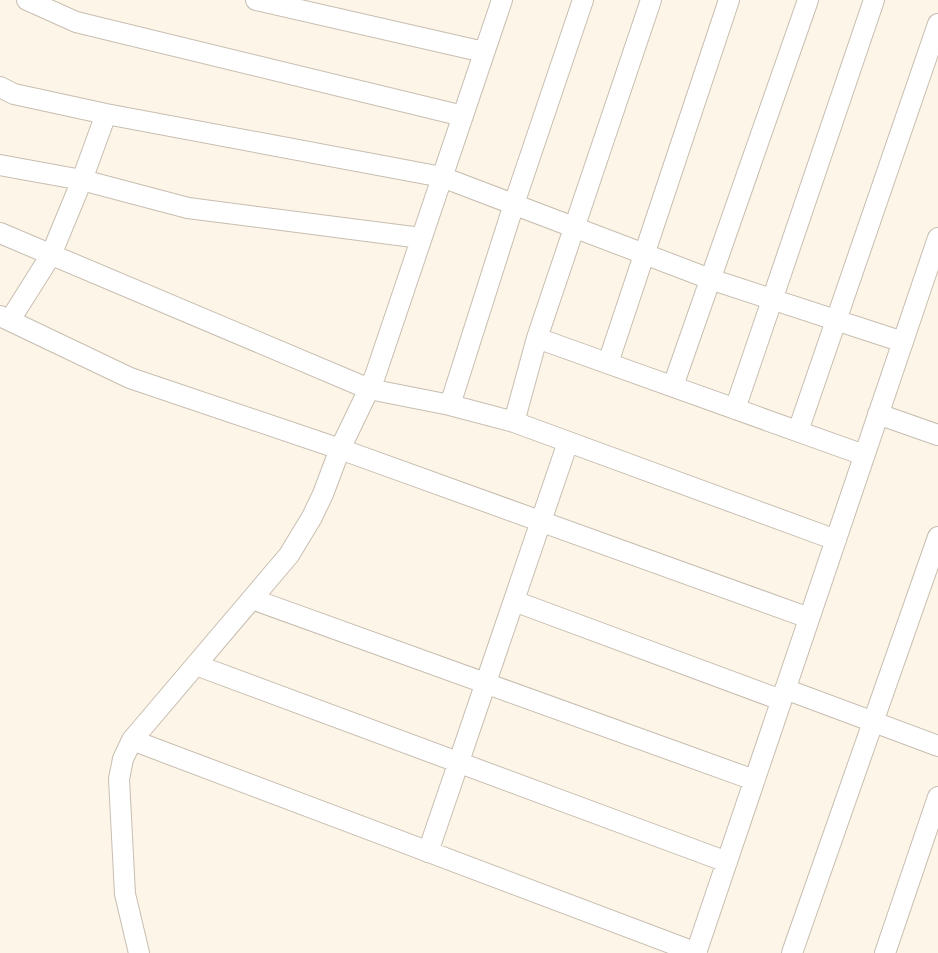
<svg xmlns="http://www.w3.org/2000/svg" width="938" height="953" viewBox="0 0 938 953" font-family="Georgia,serif">
<rect width="100%" height="100%" fill="#fdf5e7"/>
<g fill="none" stroke-linecap="round" stroke-linejoin="round">
<defs>
<path id="minor" d="M27,0L76,22L463,116
M256,0L484,52
M0,87L14,94L106,114L442,177L710,279L903,342
M0,165L82,180L188,208L421,238
M0,233L369,389L375,376L502,0
M0,316L130,378L340,449L323,494L312,517L289,555L132,740L123,759L119,779L125,894L139,953
M10,320L51,255L82,180L106,114
M537,338L864,455
M608,363L729,0
M673,386L808,0
M450,405L514,204L583,0
M735,409L874,0
M878,414L938,435
M514,422L537,338L651,0
M798,431L938,24
M252,599L754,780
M514,601L781,700
M809,618L340,449L369,389L450,405L514,422L836,540
M196,665L727,862
M785,689L938,746
M132,740L697,953
M428,852L568,442
M696,953L938,238
M792,953L938,537
M885,953L938,797"/>
</defs>
<use href="#minor" stroke="#c7beb1" stroke-width="22"/>
<use href="#minor" stroke="#fff" stroke-width="20"/>
</g>
</svg>
